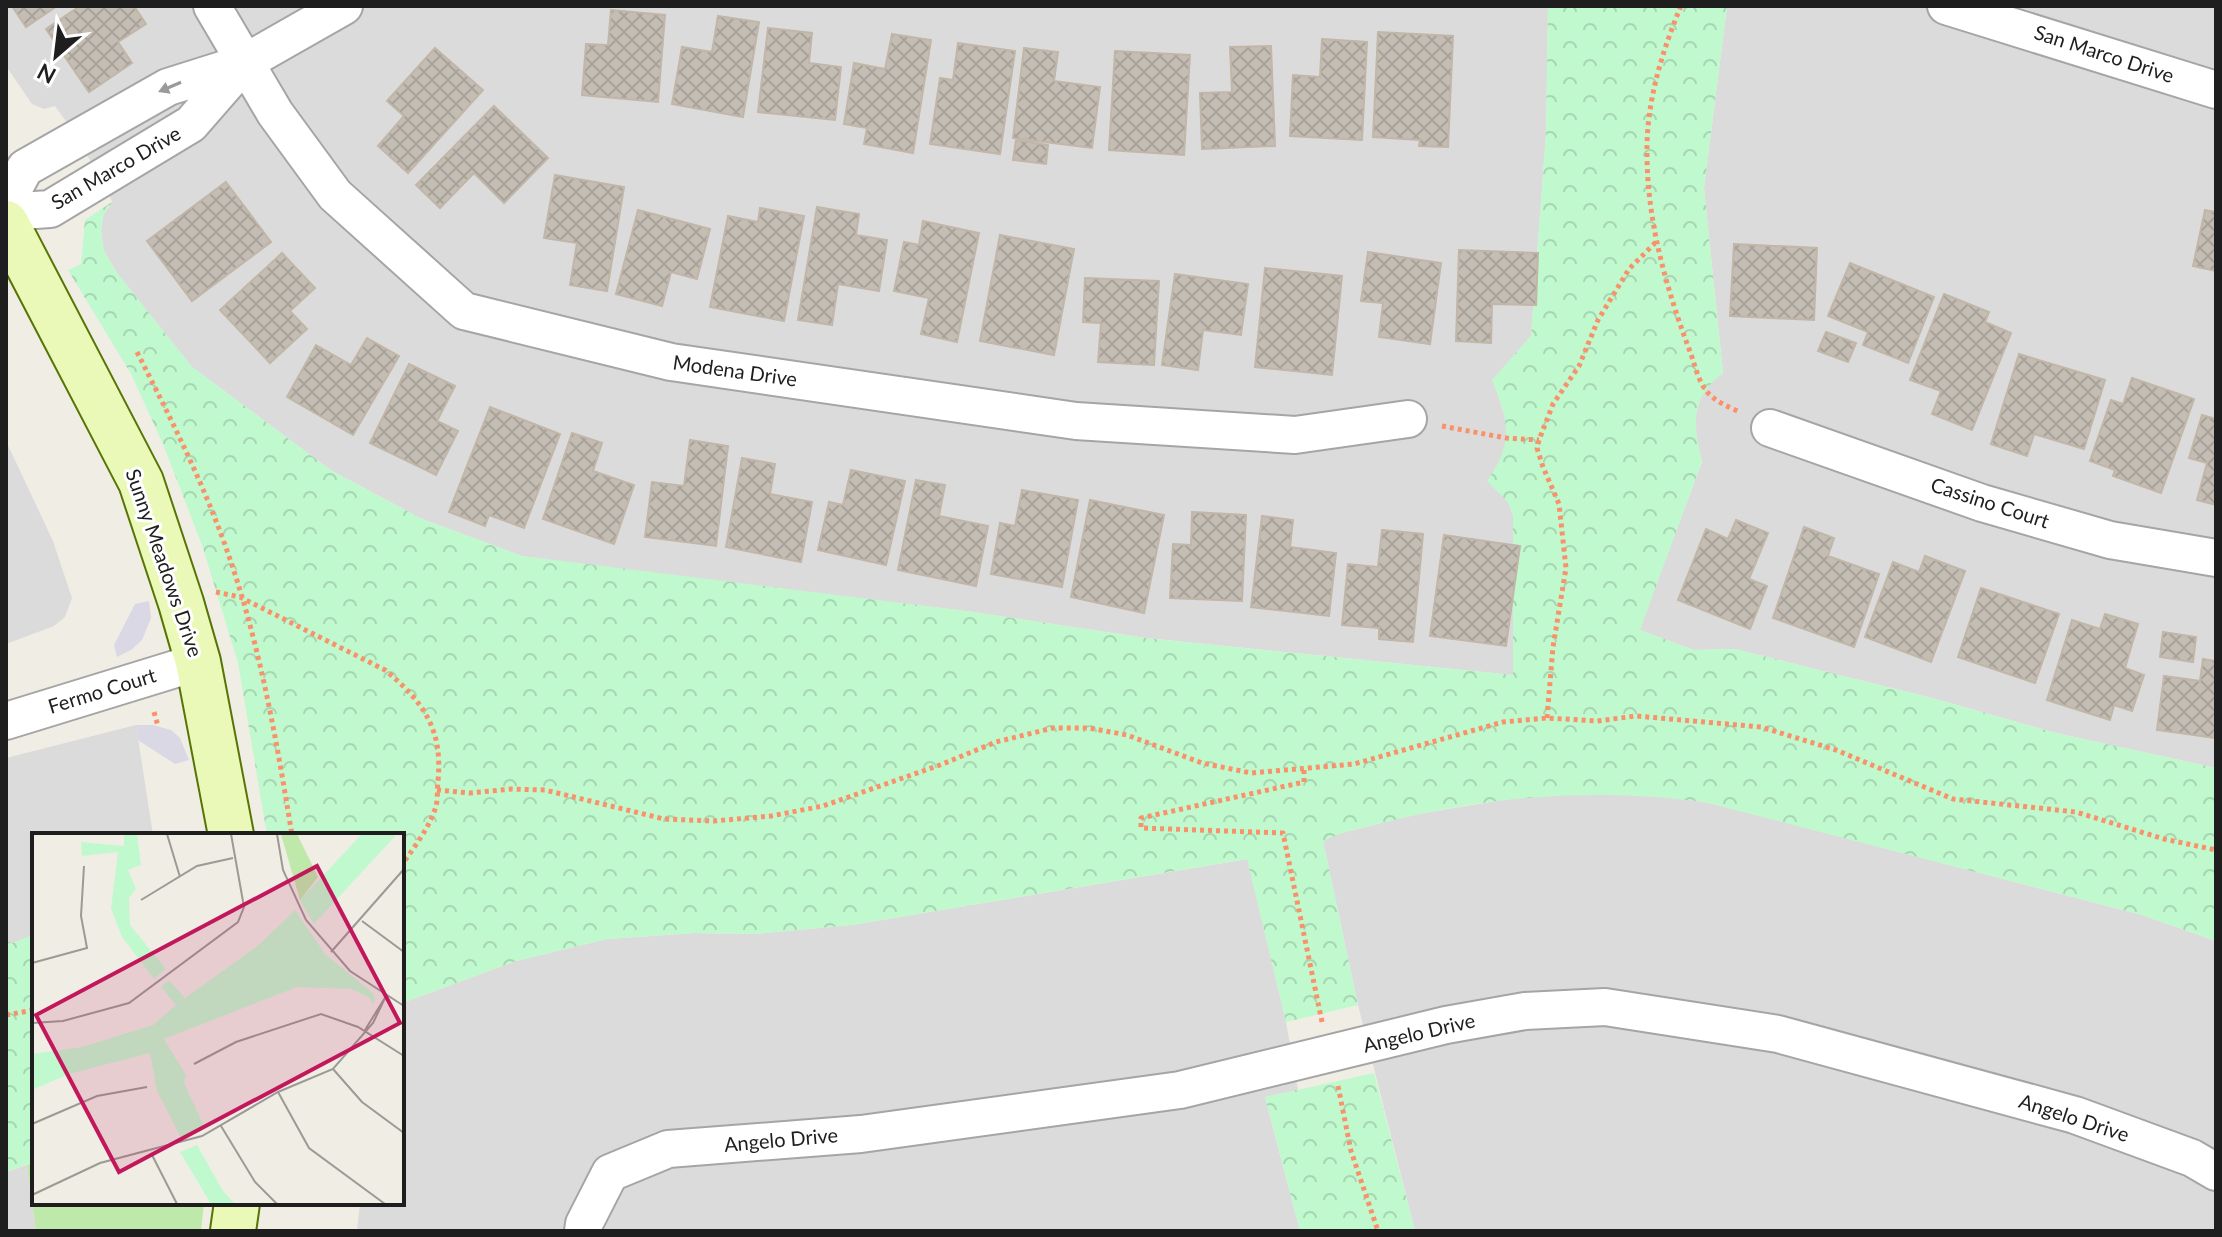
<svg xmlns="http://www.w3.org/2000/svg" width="2222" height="1237" viewBox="0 0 2222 1237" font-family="Lato,sans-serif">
<defs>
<pattern id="park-crowns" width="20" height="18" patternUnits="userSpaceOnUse" patternTransform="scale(2)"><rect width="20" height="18" fill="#c1f9cf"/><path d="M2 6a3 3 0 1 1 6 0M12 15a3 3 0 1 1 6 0" fill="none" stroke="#a5d5b1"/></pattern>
<pattern id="building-cross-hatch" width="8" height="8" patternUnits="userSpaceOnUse" patternTransform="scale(2)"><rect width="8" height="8" fill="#c4bdb4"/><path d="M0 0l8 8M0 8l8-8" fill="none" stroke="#a8a29a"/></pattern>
</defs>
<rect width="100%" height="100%" fill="#efede4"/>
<path fill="#dcdbdb" d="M6,6H1548L1546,134L1531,336L1493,380L1507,423L1506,444L1499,464L1488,481L1508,502L1513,515V675L1146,638L966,611L621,570L522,556L422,519L332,471L192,367L117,273L104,251L101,231L103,216L112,201L78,138L55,106L44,109L32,104L6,66Z
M1727,6H2216V768L2056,733L1932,698L1735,649L1694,650L1639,630L1702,462L1696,438L1695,418L1700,398L1709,383L1723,373L1704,188Z
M6,441L53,541L72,598L65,617L54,626L6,644Z
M136,725L153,835H34V935L12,943L6,941V758Z
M1645,794L1705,802L1773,819L2142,915L2216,941V1231H1415L1358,1005L1323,841L1337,834L1418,814L1532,795Z
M1248,859L1286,1022L1298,1090L1265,1097L1300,1231H357L360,1203H402V1003L516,961L607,939L694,933L755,934L852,925Z
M27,1165L36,1231H6V1172Z"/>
<path fill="url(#park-crowns)" d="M1548,6H1727L1704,188L1723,373C1690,398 1693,424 1702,461L1640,630L1694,650L1735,649L1932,698L2056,733L2216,768V941L2142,915L1705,802C1598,788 1498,795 1394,820C1370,826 1345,830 1323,841L1358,1005L1286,1022L1247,859L852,925L755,934L694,933L607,939L516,961L402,1003V835H267L238,663L203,548L163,444L131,374L68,270L81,264L85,220L112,202L103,216L101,231L104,251L117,273L192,367L332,471L422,519L522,556L966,611L1146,638L1513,675V515L1508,502L1487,481C1514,443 1509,421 1492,380L1531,336L1546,134Z
M34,935V1162L6,1172V941L12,943Z
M1374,1073L1415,1231H1300L1265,1097Z"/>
<path fill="#bfe9aa" d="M34,1162V1203H204L201,1231H36L27,1165Z"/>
<path fill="#dbd8e5" d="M149,601L151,618L142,640L131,650L117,657L114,645L135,604Z
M136,725H153L171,730L180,738L189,760L175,764L138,740Z"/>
<path fill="url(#building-cross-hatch)" stroke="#c1b6a7" stroke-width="2" d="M12,6H57L26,27Z
M80,6H134L146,24L118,42L132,63L89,92L46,29Z
M611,10L665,15L658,102L582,95L586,44L608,45Z
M718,16L759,22L743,117L672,104L682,47L712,52Z
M768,28L812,33L809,63L841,67L835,120L758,112Z
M1378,32L1453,36L1448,147L1419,146L1420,140L1373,137Z
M892,34L931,40L913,153L864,144L867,128L844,124L854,63L885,69Z
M1322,39L1367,42L1362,140L1290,136L1293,75L1320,77Z
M958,43L1015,51L1000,154L930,144L940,78L953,80Z
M1271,46L1275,146L1202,149L1200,93L1232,92L1230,47Z
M435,48L483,90L408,173L378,146L404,116L387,101Z
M1024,48L1058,52L1054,81L1100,87L1092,148L1013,138Z
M1115,51L1190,55L1184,155L1109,150Z
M494,106L548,158L504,203L474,173L440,208L416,185Z
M1016,140L1048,145L1046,164L1013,160Z
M555,175L624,187L607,291L570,285L577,243L544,238Z
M226,182L271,242L192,301L147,241Z
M817,207L859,214L856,235L887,240L879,291L838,284L832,325L798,320Z
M760,208L804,216L784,321L710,307L728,216L758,222Z
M638,210L710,229L697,279L671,272L662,306L616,294Z
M2205,210L2216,212V271L2193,266Z
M923,221L979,233L957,342L921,334L929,298L894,291L904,242L919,245Z
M1000,235L1074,249L1054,355L980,341Z
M1734,244L1817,248L1814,320L1730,316Z
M1459,250L1538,253L1536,305L1492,304L1491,343L1456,341Z
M1368,252L1441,263L1430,344L1379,337L1383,303L1361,301Z
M282,253L315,288L290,311L307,329L270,363L220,310Z
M1850,263L1934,297L1908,363L1863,345L1868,332L1828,316Z
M1265,268L1342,276L1332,375L1255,367Z
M1175,274L1248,284L1241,335L1203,330L1198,370L1162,365Z
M1085,278L1159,281L1154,365L1098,362L1101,323L1083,322Z
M1944,294L1989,312L1985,322L2011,333L1972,430L1932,414L1941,391L1910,380Z
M1826,332L1856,343L1848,362L1818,351Z
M367,338L399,356L353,435L287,397L316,345L351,365Z
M2019,354L2105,380L2084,449L2034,434L2027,456L1991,444Z
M409,364L455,386L437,421L458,431L436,475L370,443Z
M2132,378L2194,399L2161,493L2113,476L2115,470L2090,461L2111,400L2123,404Z
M490,407L560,434L524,528L489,515L485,526L449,512Z
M2202,415L2216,419V505L2197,500L2207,463L2189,458Z
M572,433L602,443L593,471L634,485L614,544L543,519Z
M690,440L728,446L716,546L645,537L652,482L684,486Z
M742,458L775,464L770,494L812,502L801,562L726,547Z
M851,470L905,481L886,565L818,550L829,502L843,505Z
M916,480L945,485L939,516L988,526L976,586L898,570Z
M1022,490L1078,500L1062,587L991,574L1000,523L1015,526Z
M1090,500L1164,515L1144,613L1071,597Z
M1192,512L1246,515L1242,601L1170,598L1173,544L1191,545Z
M1262,516L1293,520L1290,547L1336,553L1329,616L1251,607Z
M1736,520L1768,533L1749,579L1767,586L1750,629L1678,600L1706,529L1728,539Z
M1804,527L1834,538L1828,556L1879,574L1854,647L1773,618Z
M1382,530L1423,534L1413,642L1379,639V628L1342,625L1348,564L1378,567Z
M1444,535L1520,546L1506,646L1430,636Z
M1925,556L1965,571L1931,662L1865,637L1893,562L1919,572Z
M1981,588L2059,614L2035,683L1958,657Z
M2105,614L2138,624L2125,668L2144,675L2132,711L2114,705L2110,720L2047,700L2072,620L2100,629Z
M2163,632L2196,637L2193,662L2160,657Z
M2203,659L2216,661V738L2157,730L2164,676L2200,681Z"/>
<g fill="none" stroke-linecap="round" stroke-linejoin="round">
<defs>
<path id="street" d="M212,6L275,113L335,195L464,311L671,362L1076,421L1295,435L1408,419
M1946,6L2216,90
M6,203L25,168L168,87L244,63L344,6
M6,212L50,209L191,124L244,63
M1770,428L1982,503L2110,540L2216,558
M6,721L198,662
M583,1231L584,1224L610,1173L668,1149L861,1134L1180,1090L1446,1025L1525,1011L1605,1007L1778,1034L2075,1115L2192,1158L2216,1172"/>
<path id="secondary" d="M6,223L141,482L181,603L198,662L231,835
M233,1231L237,1203"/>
</defs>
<use href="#street" stroke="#a5a5a5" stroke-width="40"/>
<use href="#secondary" stroke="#577505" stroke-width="48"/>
<path stroke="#f9916b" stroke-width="5" stroke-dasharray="4 4" stroke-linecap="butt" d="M1681,6C1662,51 1646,104 1647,153C1647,221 1666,287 1689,349C1694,361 1697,378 1705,389C1712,400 1728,407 1740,412
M137,352C169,415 201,478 225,545C259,639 276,737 292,835
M1442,426L1506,438L1539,440
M216,592L240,597L385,670C424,702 443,730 438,781C437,789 438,798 436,806C430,827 414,847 402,865
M154,712L158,726
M1547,718L1553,647L1566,568L1559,504L1543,467L1537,448L1539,440L1553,404L1579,366L1598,320L1629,269L1656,242
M1304,770V782L1141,818V828L1283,833L1322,1022
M437,790L470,793L512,789L545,790L664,819L714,821L771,816L823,806L940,765L996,742L1053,728H1089L1127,735L1202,763L1251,773L1354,764L1503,722L1547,718L1597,721L1636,716L1761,727L1836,750L1953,799L2076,812L2164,839L2216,850
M6,1015L34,1010
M1338,1086L1351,1151L1378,1231"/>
<use href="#street" stroke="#fff" stroke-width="36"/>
<use href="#secondary" stroke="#ebf9b8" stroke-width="44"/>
</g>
<defs><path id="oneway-solid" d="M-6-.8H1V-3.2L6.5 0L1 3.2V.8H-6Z" transform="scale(2)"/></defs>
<use fill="#9a9a9a" href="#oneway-solid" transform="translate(170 87) rotate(157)"/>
<g text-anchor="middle" stroke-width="6" stroke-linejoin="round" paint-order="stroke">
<g font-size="20" fill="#1e1e1e" stroke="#fff">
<text transform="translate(2104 54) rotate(18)" y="7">San Marco Drive</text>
<text transform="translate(116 168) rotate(-30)" y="7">San Marco Drive</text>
<text transform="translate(735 371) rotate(8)" y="7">Modena Drive</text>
<text transform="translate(1990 503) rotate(18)" y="7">Cassino Court</text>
<text transform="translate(164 563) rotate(71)" y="7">Sunny Meadows Drive</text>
<text transform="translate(102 691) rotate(-17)" y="7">Fermo Court</text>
<text transform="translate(1419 1033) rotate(-13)" y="7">Angelo Drive</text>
<text transform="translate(2074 1118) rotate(18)" y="7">Angelo Drive</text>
<text transform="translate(781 1140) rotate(-5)" y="7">Angelo Drive</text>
</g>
</g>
<g transform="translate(32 833)">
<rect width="372" height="372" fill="#efede4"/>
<path d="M92,1H105L109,32L96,37L104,56L97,65L98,92L134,136L122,146L90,104L79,75L86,19L50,23L49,9L92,13ZM330,1H365L282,91L268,67ZM263,77L294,122L341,160L343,167L340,172L338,165L319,156L265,154L132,206L154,242L152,250L173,295L149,305L125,258L118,220L37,241L0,257V221L50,214L121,192L144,172L129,154L137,147L153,165L228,111ZM165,312L191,358L203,371H179L148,319Z" fill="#c1f9cf"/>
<path d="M249,1H265L286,44L268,67Z" fill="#bfe9aa"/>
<path fill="none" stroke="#9b9a95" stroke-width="2" d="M135,1L148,44M245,1L251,37L274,87L318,138L372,173M109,67L165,33L201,25M330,88L372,119M299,119L372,36M0,130L55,115L49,83L52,33M0,190L31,188L97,170L206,89L212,74L199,1M333,197L354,163M162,231L204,209L289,181L326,194L372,223M301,236L330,269L372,300M246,259L277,315L353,371M0,291L65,263L115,254M189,293L223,349L245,371M119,320L145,371M0,362L68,330L170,303L246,259L301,236L341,190L354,163"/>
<path fill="#c2185b" fill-opacity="0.15" stroke="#c2185b" stroke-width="4" d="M285,33L368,190L87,339L4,182Z"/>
<rect width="372" height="372" fill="none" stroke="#1e1e1e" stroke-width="4"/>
</g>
<rect width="2222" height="1237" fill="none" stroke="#1e1e1e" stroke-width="16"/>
<g transform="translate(56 56) rotate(208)" stroke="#ffffff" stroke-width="6" paint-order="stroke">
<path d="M0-6L14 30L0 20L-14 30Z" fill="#1e1e1e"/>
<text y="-12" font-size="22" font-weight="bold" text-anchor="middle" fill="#1e1e1e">N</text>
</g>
</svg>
